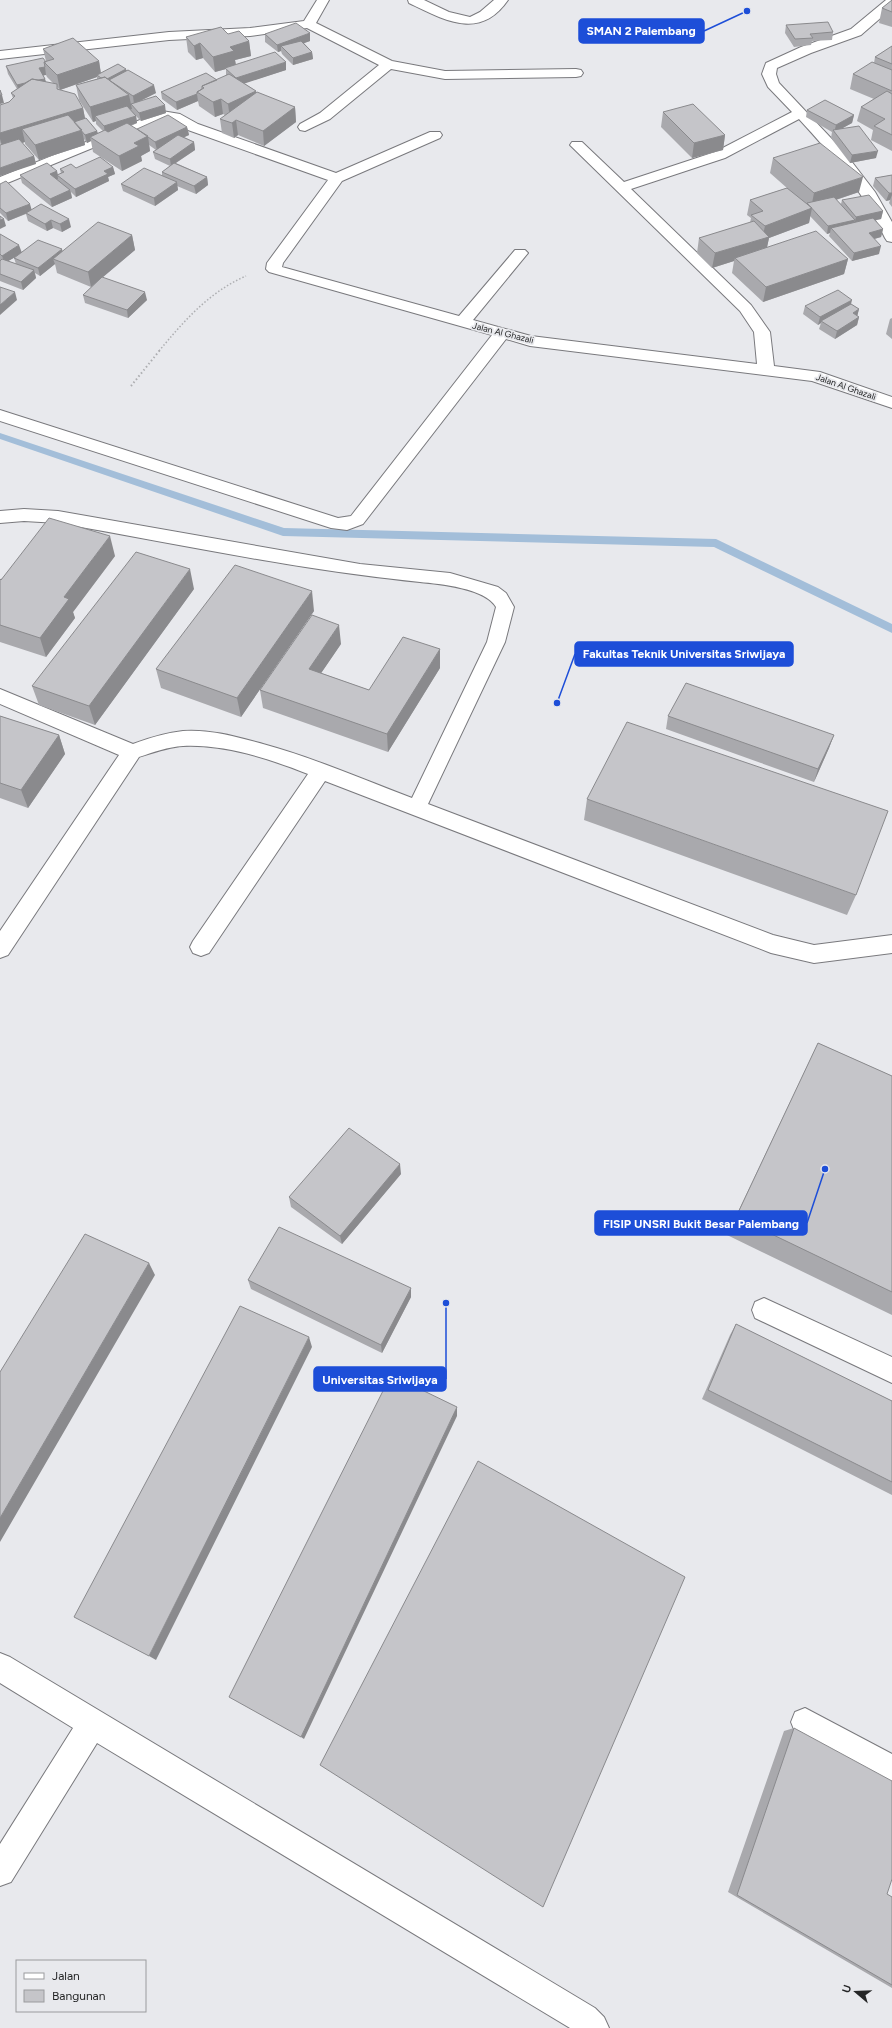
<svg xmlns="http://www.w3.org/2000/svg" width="892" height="2028" viewBox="0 0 892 2028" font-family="Figtree,sans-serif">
<rect width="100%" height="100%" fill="#e8e9ed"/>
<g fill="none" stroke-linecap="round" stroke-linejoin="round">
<path fill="#a3bed9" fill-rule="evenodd" d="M0,433L284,528L716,539L892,624V633L714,547L283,536L0,439Z"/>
<defs>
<path id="lane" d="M24,509L58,511L360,564L450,573L498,587L506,593L514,607L505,642L428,804L773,935L814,945L892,935V953L814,963L771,953L325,781L209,953L201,956L193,953L190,947L193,941L308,774C270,759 225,744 183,746C168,747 154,752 139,757L8,955L0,958V931L119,755L0,704V689L133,744C149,738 165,733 183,731C210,729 237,737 263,744C314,758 362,779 412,798L487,642L496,607C485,588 440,584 420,582C299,570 178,544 58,523L24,521L0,523V511Z
M764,1298L892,1357V1383L755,1318L752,1310L755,1302Z
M0,1653L10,1657L595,2008L604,2017L609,2028H570L97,1743L11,1882L0,1886V1844L73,1728L0,1683Z
M805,1708L892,1754V1784L795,1732L791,1722L795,1712Z"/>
<path id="street" d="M317,0H329L316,23L392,61L445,71L576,69L581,70L583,73L581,76L576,77L445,79L391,69L330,119L305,131L300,130L298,127L300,124L320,113L379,65L307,28L250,36L169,40L0,59V51L169,32L250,28L304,21Z
M408,0H424L449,12L470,17L480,12L494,0H508C480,41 444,20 409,3Z
M886,0H892V8L861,35L811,53L777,68L776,74L779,83L845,153L875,192L892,222V242L887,241L885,238C864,192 833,156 799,119L725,158L631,189L751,305L770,332L774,366L820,372L892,397V408L812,381L530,346L506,339L363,524L347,530L331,528L0,421V410L338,518L351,516L492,335L269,272L266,269L267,263L328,180L188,130L171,121L163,119L0,186V177L162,111L180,114L198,124L336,173L430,132H440L442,135L440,138L342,181L283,263L282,267L459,316L515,250H525L528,253L473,320L531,336L757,364L754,332L740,311L570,145L572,142H582L624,182L715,152L792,112L768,87L762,74L766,63L801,47L851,29Z"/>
</defs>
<use href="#lane" stroke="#79797d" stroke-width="2"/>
<use href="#street" stroke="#79797d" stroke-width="2"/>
<path stroke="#adaeb1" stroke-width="1.5" stroke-dasharray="1.5 2" stroke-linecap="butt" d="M159,351C184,321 209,292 246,276"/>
<path stroke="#adaeb1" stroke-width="2" stroke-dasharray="1.5 2.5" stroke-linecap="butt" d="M131,386L160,350"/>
<use href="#lane" fill="#fff" fill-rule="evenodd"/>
<use href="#street" fill="#fff" fill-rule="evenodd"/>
</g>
<path fill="#a9a9ad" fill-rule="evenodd" d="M892,0V27L879,23L882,8Z
M786,25L833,32L832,40L812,41L811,45L794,47L785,33Z
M228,34L249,41L251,56L235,60L236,65L286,70L244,83L256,91V93L295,107L296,122L264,146L238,135L234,138L222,133L220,119L225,115L223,114L215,117L199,106L198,101L177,110L162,99L161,92L217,80L226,76V69L215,72L203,58L196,60L188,52L186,37Z
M265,34L310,41L304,43L312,52L313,59L293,65L282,54L281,51L278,52L265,42Z
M892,46V151L871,140L873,130L857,121L861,107L874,99L850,89L853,74L874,63L875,57Z
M43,49L99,61L101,73L127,70L156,93L140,101L166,113L141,121L136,116L137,123L131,126L137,129L187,127L189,135L184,137L194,142L195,150L176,163L207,177L208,185L196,194L177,186L178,190L155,206L123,191L121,184L162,176V172L170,166L155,159L153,152L156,150L149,145L150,151L141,156L142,161L122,171L93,152L91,141L87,143L84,139L85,145L39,160L25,144V142L22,143L34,156L36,164L1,145L0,143V105L9,102L13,98L11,93L17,89L8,74L6,66L46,61ZM43,75H46L47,77L54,84L46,82L45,79ZM97,77V79L76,85L79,100L93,122L96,121V124L103,131L98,133L97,131L85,119L83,108L58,89L57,87L60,90Z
M807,110L854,115L852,123L842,128L876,158L850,163L831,138L832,132L806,117Z
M663,112L725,135L723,150L692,158L661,127Z
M773,158L859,192L836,200L841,204L842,200L883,211L881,219L875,220L883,229L881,237L874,239L879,254L852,261L829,236L830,233L827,234L810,216L809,223L769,238L767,247L848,259L844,274L763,302L732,273L734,261L712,268L697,253L699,238L750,223L751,218L747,215L750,200L787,188L770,173Z
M113,167L115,174L108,177L109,181L76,197L71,192L72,198L52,207L22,183L20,175L57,171L58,175L61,174L60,169L76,168Z
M892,175V207L889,203L890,200L886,201L873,186L875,178Z
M0,184L32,210L71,227L62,232L53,228L47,231L28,221L26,214L8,221L0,213Z
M0,234L21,253L62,249V251L132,235L135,250L102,278L147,300L128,318L85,303L83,295L99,280L91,287L57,273L55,264L40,276L35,273L36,278L23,290L0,281ZM19,255L14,258L16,264L8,261Z
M851,304L859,309L857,316L859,317L857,325L835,339L819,329L821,323L818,325L803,314L805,306Z
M892,318V339L886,334L890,319Z
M115,556L73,612L75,618L46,657L0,642V579Z
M194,589L95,725L39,705L32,686Z
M314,611L241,717L161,688L156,669Z
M341,644L321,673L369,690L440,668L388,752L263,708L260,690Z
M0,716L59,735L65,754L28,808L0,798Z
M668,716L834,735L829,748L814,782L666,729Z
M587,799L856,895L847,915L584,820Z
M818,1043L892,1076V1315L727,1235Z
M401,1174L342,1244L291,1207L289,1197Z
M248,1280L411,1297L382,1353L251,1289Z
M736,1324L892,1401V1495L702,1399L730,1335Z
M794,1728L887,1894L892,1897V1988L728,1892L784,1731Z"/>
<path fill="#8a8a8d" d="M310,33V41L285,50L281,46V51L278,52L277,45Z
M249,41L251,56L235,60L236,66L225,68L226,69L215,72L213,57L230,47Z
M200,43L203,58L196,60L194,46Z
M312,52L313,59L293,65V58Z
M99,61L101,75H97V77L60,90L57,75Z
M286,62V70L237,86L236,78Z
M45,67L46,75L41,76L39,68Z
M126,69L128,76L112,85L105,80Z
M45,79L47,86L19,93L17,85Z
M154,85L156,93L134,104L133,96Z
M256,91L258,106L230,119L228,104Z
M197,94L198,101L177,110L176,102Z
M0,95H2L4,103L0,104Z
M129,95L132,109L98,120L95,116L96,121L93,122L90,107Z
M221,99L223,114L215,117L213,102Z
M165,105L166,113L141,121L139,113Z
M295,107L296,122L264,146L263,131Z
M83,108L86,123L22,129L25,142L3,149L0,139V133Z
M854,115L852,123L834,133L836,125Z
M136,116L137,123L105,134L104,126Z
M236,120L238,135L234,138L232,123Z
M187,127L189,135L157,150L155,142Z
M82,130L85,145L39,160L35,145Z
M97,131L99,139L90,137L91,141L87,143L85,135Z
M725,135L723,150L692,158L694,143Z
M148,136L150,151L141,156L142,161L122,171L119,156L134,143Z
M194,142L195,150L171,166L170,159Z
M878,151L876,158L850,163L852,155Z
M34,156L36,164L0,176V168Z
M113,167L115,174L108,177L109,181L76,197L75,189L104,171Z
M57,171L58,179L52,182L50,174Z
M207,177L208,185L196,194L194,186Z
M863,177L859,192L811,208L814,193Z
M177,182L178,190L155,206L154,198Z
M70,190L72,198L52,207L50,199Z
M889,193H892V196V195L890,200L886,201Z
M30,204L32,211L8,221L6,213Z
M812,208L809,223L769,238L766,252L735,258L734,261L712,268L715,253L762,239L765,226Z
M883,211L881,219L854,225L856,217Z
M4,219L6,226L0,229V220Z
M69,219L71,227L62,232L60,224Z
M51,220L53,228L47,231L45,224Z
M855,220L853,227L831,228L830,233L827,234L828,226Z
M883,229L881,237L867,241L869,233Z
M132,235L135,250L91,287L88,272Z
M19,245L22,253L5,263L2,256Z
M881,246L879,254L852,261L854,253Z
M62,249L64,257L53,259L55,264L40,276L38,268Z
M848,259L844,274L763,302L766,287Z
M34,270L36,278L23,290L21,282Z
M15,292L17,300L0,315V305Z
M145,292L147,300L128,318L127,310Z
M852,300L850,308L821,321V323L818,325L820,317Z
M859,309L857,317L853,313Z
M859,317L857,325L835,339L837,331Z
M110,536L115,556L73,612L75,618L46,657L40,638L64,597Z
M190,569L194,589L95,725L89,706Z
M312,591L314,611L241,717L237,698Z
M339,625L341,644L311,688L309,669Z
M440,649V668L388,752L387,734Z
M59,735L65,754L28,808L21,790Z
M834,735L829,748L814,782L818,769Z
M400,1164L401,1174L342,1244L340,1236Z
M149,1263L155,1275L0,1542V1518Z
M411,1288V1297L382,1353L381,1345Z
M309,1337L312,1347L156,1660L149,1656Z
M457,1407V1416L304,1739L301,1737Z"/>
<path fill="#c5c5c9" stroke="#8a8a8d" d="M892,0V12L882,8Z
M828,22L833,32L810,34L813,38L795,39L786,25Z
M296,23L310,33L277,45L265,34Z
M221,27L228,34L239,31L249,41L230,47L234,51L213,57L200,43L194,46L186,37Z
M73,38L99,61L57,75L44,62L54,59L43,49Z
M301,41L312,52L293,58L281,46Z
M892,46V64L875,57Z
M275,52L286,62L236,78L225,68Z
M43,58L46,62H44L45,67L39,68L45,79L38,80L32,79L25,83L17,85L6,66Z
M872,62L892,70V91L853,74Z
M118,64L126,69L107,79L105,77L101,78L97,75Z
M128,70L154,85L133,96L109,80Z
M206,73L217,80L202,86V89L197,92V94L176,102L161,92Z
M229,74L256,91L228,104L221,99L213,102L197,92L204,88L202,86Z
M105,77L129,95L90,107L76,85Z
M32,79L57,84V89L75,94L83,108L0,133V105L9,102L15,96L11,93Z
M0,90L2,95H0Z
M887,91L892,94V135L874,126L885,119L861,107Z
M257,92L295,107L263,131L236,120L232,123L220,119Z
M156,96L165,105L139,113L131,104Z
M825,100L854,115L836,125L807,110Z
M693,104L725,135L694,143L663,112Z
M127,106L136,116L104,126L95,116Z
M68,115L82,130L35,145L22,129Z
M168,115L187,127L155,142L137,129Z
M86,118L97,131L85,135L74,122Z
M127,123L148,136L134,143L139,146L119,156L90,137L105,130L108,132Z
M859,126L878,151L852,155L833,130Z
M178,135L194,142L170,159L153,152Z
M19,139L34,156L0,168V145Z
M820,143L863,177L814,193L773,158Z
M100,157L113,167L104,171L108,174L75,189L57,175L64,172L60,169L71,164L76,168Z
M47,163L57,171L50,174L70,190L50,199L20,175Z
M174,163L207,177L194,186L162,172Z
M144,168L177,182L154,198L121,184Z
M892,175V193H889L875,178Z
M6,181L30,204L6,213L0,208V184Z
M787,188L812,208L765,226L751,215L763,211L750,200Z
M869,195L883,211L856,217L842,200Z
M834,197L855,220L828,226L807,203Z
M41,204L69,219L60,224L51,220L45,224L26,213Z
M0,216L4,219L0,220Z
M873,218L883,229L869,233L881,246L854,253L831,228Z
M754,221L769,237L715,253L699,238Z
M98,222L132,235L88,272L53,259Z
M816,231L848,259L766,287L735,258Z
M0,234L19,245L2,256L0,254Z
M38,240L62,249L38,268L14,258Z
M2,259L34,270L21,282L0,274V261Z
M102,277L145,292L127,310L83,295Z
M0,287L15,292L0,305Z
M838,290L852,300L820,317L805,306Z
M851,304L859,309L853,313L859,317L837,331L821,321Z
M49,518L110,536L64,597L69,599L40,638L0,625V579L1,580Z
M136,552L190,569L89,706L32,686Z
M235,565L312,591L237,698L156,669Z
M312,615L339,625L309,669L369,690L403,637L440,649L387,734L260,690Z
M686,683L834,735L818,769L668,716Z
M0,716L59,735L21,790L0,783Z
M627,722L888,811L856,895L587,799Z
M818,1043L892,1076V1292L736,1217Z
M349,1128L400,1164L340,1236L289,1197Z
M279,1227L411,1288L381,1345L248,1280Z
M85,1234L149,1263L0,1518V1372Z
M240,1306L309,1337L149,1656L74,1617Z
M736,1324L892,1401V1482L708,1390Z
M391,1375L457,1407L301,1737L229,1697Z
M478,1461L685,1577L543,1907L320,1765Z
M794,1728L892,1781V1879L887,1894L892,1897V1985L737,1895Z"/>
<g text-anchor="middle" stroke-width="3.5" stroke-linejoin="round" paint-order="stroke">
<g font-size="9" fill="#252627" stroke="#e8e9ed">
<text transform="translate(503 333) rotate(14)" y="3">Jalan Al Ghazali</text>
<text transform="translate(846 387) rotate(19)" y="3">Jalan Al Ghazali</text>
</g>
</g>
<path fill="none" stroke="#1d4ed8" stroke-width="1.5" d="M747 11L704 31M557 703L575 654M825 1169L807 1223M446 1303L446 1379"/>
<g fill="#1d4ed8" stroke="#e8e9ed" stroke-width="1.5">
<circle cx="747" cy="11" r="4"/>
<circle cx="557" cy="703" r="4"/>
<circle cx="825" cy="1169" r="4"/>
<circle cx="446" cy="1303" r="4"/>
</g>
<g fill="#1d4ed8" stroke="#1d4ed8" stroke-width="1.5">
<rect x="579" y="19" width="125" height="24" rx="4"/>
<rect x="575" y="642" width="218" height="24" rx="4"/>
<rect x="595" y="1211" width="212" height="24" rx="4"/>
<rect x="314" y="1367" width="132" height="24" rx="4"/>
</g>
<g font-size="12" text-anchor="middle" font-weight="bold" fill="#fff">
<text x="641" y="35">SMAN 2 Palembang</text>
<text x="684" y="658">Fakultas Teknik Universitas Sriwijaya</text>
<text x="701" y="1228">FISIP UNSRI Bukit Besar Palembang</text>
<text x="380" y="1384">Universitas Sriwijaya</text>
</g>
<rect x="16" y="1960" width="130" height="52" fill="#e8e9ed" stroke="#9a9b9e"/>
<rect x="24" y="1973" width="20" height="6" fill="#ffffff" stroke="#9a9b9e"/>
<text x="52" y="1980" font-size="12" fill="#252627">Jalan</text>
<rect x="24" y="1990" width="20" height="12" fill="#c5c5c9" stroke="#9a9b9e"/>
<text x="52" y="2000" font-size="12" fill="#252627">Bangunan</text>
<g transform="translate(856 1992) rotate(289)" stroke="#e8e9ed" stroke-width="3" paint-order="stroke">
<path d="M0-3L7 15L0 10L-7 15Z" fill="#252627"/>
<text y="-6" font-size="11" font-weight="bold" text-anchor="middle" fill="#252627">U</text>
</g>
</svg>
